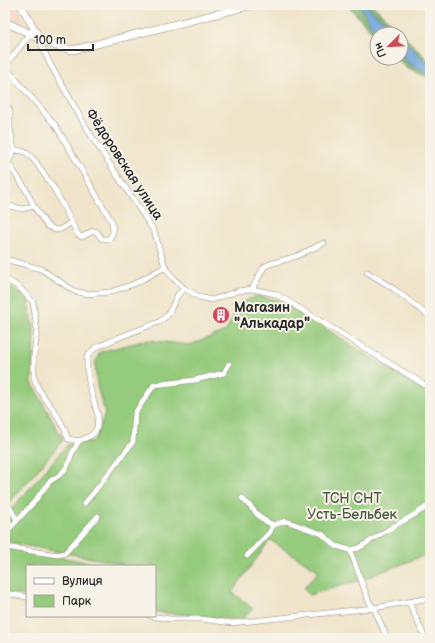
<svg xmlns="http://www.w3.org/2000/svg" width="435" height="643" viewBox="0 0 435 643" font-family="'Balsamiq Sans',sans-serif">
<rect width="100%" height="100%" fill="#f7f3e8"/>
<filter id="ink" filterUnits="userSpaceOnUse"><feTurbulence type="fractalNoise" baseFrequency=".025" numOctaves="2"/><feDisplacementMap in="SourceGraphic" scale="8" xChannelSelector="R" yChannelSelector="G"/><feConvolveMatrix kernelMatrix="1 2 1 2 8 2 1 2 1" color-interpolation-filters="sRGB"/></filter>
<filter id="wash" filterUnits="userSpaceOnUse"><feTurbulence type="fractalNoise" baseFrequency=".012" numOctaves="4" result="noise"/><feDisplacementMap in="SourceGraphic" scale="16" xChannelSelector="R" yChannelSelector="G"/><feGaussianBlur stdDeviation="0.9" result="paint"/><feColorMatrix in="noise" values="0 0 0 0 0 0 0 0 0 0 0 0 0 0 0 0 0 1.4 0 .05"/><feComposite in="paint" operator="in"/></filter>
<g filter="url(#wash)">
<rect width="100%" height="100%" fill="#f0e5cb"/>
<path fill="#f6d2c5" d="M5,5H16L24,20L22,25L5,17Z"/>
<path fill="#95cb7d" stroke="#607b54" d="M5,110L8,115L9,157L5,161Z
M5,282L28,300L34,330L32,383L63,440L5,508Z
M257,296L282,301L423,390L430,392V553L358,581L309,595L304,588L319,571L270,540L232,592L253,609L241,620L155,612V566H27V596L5,593V548L105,565L123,564L7,542H5V517L67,445L94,441L105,413L97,386L95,364L100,352L147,340L190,345L226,331L240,303Z"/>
<path fill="#78af6c" stroke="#526d4c" d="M347,5H373L430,62V78L406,68L397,58H401V34H377V37Z"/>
<path fill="#6ba2d9" stroke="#4b6682" d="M360,5H367L369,9L387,23L396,34H381L376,28L371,25Z
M401,39L413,49L430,66V75L409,64L401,53Z"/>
</g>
<g filter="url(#ink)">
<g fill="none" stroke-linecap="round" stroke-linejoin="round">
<defs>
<path id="minor" d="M39,39L50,64L92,137L154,231L165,267L173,278L184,288L199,297L212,300L238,291L252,289L276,294L430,388
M5,66L23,43L31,34
M5,67L56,126L112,222L113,233L109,239H102L96,231H93L82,237L78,235L55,190L35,161L27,153L22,151L14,150
M5,101L10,112V129L14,150L8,163L6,164
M5,160L8,163L25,188L34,206L47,226L56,230L61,229L72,222
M5,205L22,209L34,206
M5,259L41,269L74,291L87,294L110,292L134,284L165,267
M367,272L394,289L430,317
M5,279L19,287L33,302L37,331L34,355V378L39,390L57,415L64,428L68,439L79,441
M252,289L264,267L270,264L297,256L324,243
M242,498L262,519L273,525L286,521L322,534L336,546L350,550L359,548L389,529L412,516L430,505
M5,499L17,520
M84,504L94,492L133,442L135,413L154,385L195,380L224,373L229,364
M5,531L10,528L34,502L49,482L61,474L68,465L72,453L79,441L90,436L95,432L97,427L98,416L90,388L87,370V357L95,348L120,337L159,322L168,315L177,296L184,288
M5,547L58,555L65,553L98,516
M350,550L369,602L374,608L387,638
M247,556L270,532L273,525
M5,593L27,597
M409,602L425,638
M150,616L170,619H201L232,623L374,608L430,598"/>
<path id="major" d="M21,5L39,38
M5,22L31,34L39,39L59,47L73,50L252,5"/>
</defs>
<use href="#minor" stroke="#8e887b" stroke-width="6"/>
<use href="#major" stroke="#8e887b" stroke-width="8"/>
<use href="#minor" stroke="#fff" stroke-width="5"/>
<use href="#major" stroke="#fff" stroke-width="7"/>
</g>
</g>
<defs>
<symbol id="building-disc" viewBox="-11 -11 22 22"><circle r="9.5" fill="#d1495b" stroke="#f7f3e8"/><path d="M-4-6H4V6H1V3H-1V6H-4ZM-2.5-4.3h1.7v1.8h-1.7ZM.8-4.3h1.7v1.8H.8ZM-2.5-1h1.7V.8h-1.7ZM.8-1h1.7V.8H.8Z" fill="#fff"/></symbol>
</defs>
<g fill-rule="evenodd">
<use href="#building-disc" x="211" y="305" width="20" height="20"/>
</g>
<g text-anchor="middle" stroke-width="4" stroke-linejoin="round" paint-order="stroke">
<g font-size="14" fill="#2b2b2b" stroke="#f7f3e8">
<text transform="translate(125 164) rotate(57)" y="5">Фёдоровская улица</text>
</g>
<g font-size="14" font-weight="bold" fill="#2b2b2b" stroke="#f7f3e8" text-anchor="start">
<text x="234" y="312">Магазин<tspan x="234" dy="16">"Алькадар"</tspan></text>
</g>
<g font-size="14" fill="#4b5b44" stroke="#f7f3e8">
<text x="352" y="503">ТСН СНТ<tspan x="352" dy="16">Усть-Бельбек</tspan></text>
</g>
</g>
<rect width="435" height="643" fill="none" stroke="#f7f3e8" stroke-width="20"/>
<rect x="26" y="565" width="130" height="52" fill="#f7f3e8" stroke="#a5a39c"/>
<rect x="34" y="578" width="20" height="6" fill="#ffffff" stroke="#a5a39c"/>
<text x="62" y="585" font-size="12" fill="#2b2b2b">Вулиця</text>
<rect x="34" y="595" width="20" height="12" fill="#95cb7d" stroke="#a5a39c"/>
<text x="62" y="605" font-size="12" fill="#2b2b2b">Парк</text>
<g transform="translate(389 46) rotate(246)"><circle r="19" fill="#f7f3e8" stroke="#a5a39c"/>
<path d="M0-3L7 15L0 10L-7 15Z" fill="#d1495b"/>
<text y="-6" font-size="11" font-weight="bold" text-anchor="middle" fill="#2b2b2b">Пн</text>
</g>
<path d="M28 44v6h65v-6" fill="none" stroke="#2b2b2b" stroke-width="2"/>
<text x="34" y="44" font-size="12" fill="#2b2b2b" stroke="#f7f3e8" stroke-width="3" paint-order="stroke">100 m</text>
</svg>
